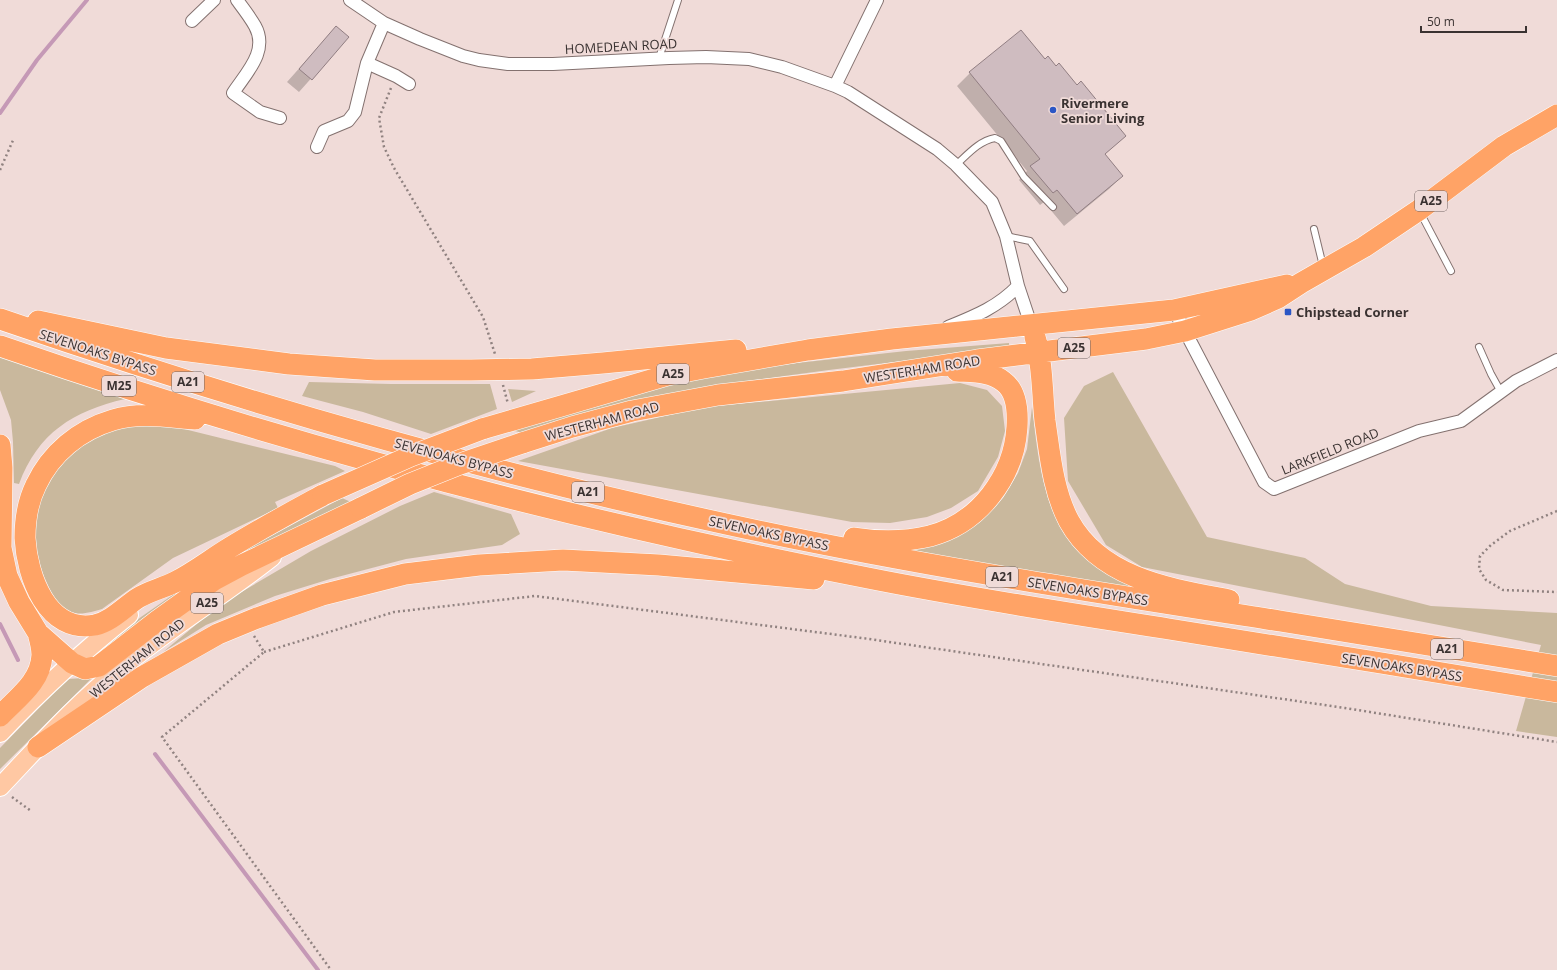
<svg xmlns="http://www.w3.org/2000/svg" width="1557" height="970" viewBox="0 0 1557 970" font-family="'Open Sans',sans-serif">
<rect width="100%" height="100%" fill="#f0dbd8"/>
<path fill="#c9b89d" d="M1009,343V348L829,370L711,386L523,433L511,430L695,377L797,363L906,351Z
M0,357L125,399C73,411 38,433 19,484L14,483L13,442L11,420L0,390Z
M1113,372L1207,537L1305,558L1345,584L1431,606L1557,613V737L1516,731L1541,645L1142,567L1106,545L1068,481L1064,418L1084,386Z
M309,382L391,384H490L497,409L431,434L363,412L302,396Z
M960,383L987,390L1002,406L1005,431L998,457L978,491L951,508L927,517L890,523L852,522L518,461L612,428L705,407Z
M508,389L536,391L512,402Z
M1032,407C1038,456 1043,521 1083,556C1099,571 1117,580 1137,590L998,568L904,548L948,538L979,523L1003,498L1018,473L1027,449Z
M134,425H154L180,428L335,466L345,471L275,502L278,508L173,558L102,609C94,611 83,615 75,613C60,610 53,596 47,583C29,544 32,501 59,467C65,459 72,450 80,445C96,435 115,429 134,425Z
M434,492L511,514L520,534L502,545L406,559L330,579L275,596L206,625L163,652L221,604L311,551L400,506Z
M342,498L353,503L100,654L99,651L141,617L187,585L258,543Z
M95,675L0,769V748L67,679L84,678Z"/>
<path fill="#0003" d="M336,27L348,37L299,92L287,82Z
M1045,60L1056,68L1077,86L1125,136L1104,155L1122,176L1109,189L1064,226L1044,202L1040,205L1019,180L1027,171L957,86L970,73Z"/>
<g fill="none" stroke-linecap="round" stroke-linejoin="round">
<path stroke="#c599b6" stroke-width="4" d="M0,113L37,60L87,0
M0,624L18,660
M155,754L318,970"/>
</g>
<path fill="#cfbcc0" stroke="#917e82" d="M336,26L349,37L312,80L299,69Z
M1021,30L1045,59L1048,56L1056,66L1059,63L1077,85L1081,81L1126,136L1105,154L1123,176L1077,214L1057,190L1053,193L1030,166L1040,159L969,72Z"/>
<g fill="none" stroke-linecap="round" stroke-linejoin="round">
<defs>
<path id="lane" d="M659,58L678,0
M956,165C968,154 979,141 995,138L1001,141L1024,177L1053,207
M1421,214L1451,271
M1314,229L1323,266
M1006,236L1030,241L1064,289
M1479,347L1491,374L1501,392"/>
<path id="street" d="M237,0C243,8 250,17 255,26C269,51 246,73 233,93L260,112L280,118
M350,0L384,23L420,39L463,56L479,60L508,64H553L669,58L706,57L749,59L782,67L835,86L848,92L937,149L956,165L992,202L1006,236L1018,286L1031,325
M192,21L214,0
M367,63L396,76L409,84
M835,86L877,0
M317,147L324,131L348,121L355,112L367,63L384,23
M1174,310L1264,482L1274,489L1419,431L1461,421L1516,381L1557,360
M948,327C975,316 998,307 1018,286"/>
<path id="primary" d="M0,733C40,691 83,651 129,615
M0,787C39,746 77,703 121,668C169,628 223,596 272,557"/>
<path id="highway" d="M0,319C238,401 480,471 726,524C909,564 1094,592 1280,621C1372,636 1465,651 1557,666
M38,321L166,348L289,364L375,370H471L532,369L603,363L736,350
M1035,337C1043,364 1042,394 1045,421C1050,455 1053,491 1069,521C1101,579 1171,589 1229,600
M0,346C283,444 574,521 868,578C968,598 1068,613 1169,629C1298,650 1428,670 1557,692
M195,419C168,417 140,412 113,420C79,430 51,453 36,485C28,501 25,520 25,538C27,576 47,634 95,625C112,621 124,607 138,598C149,591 163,588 175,582C193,573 210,560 226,550C258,530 290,513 323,495
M482,429L668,375L704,368L808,350L892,339L1174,310L1287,285
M522,443L572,427L632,411L718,395L843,381L977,360L1146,339L1185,331L1251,310L1278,298L1301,283L1364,247L1419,210L1504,146L1557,115
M0,445L2,468L1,548L7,576L19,602L38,633L72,663L85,669L99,666L157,621L214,580L242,565L361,508
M854,538C879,542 905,542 930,536C979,523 1014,477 1017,427C1018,411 1017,392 1004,382C991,371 973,372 957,371
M0,716C17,698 41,682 42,655C42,648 40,640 38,633
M38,747L142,677L218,634L257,618L322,595L405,574L479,565L563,560L659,565L814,579"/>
</defs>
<use href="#lane" stroke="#83716f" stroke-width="8"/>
<use href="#street" stroke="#83716f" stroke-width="14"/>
<use href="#primary" stroke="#fff" stroke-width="20"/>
<use href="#highway" stroke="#fff" stroke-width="22"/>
<path stroke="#908280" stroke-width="2.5" stroke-dasharray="2 3" stroke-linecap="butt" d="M391,88L379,118L384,147L394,168L483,317L495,354
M0,170L14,138
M503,385L508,404
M1557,511L1510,531L1491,545L1480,556L1479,569L1486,580L1503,590L1557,592
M254,636L264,652L162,737L331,970
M264,652L394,612L535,596L862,638L1345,708L1557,742
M12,797L31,811"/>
<use href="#lane" stroke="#fff" stroke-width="6"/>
<use href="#street" stroke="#fff" stroke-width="12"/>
<use href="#primary" stroke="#ffc8a3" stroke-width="18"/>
<use href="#highway" stroke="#ffa366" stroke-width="21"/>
<defs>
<path id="highway-bridge" d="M323,495L411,456L482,429
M361,508L410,484L460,464L522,443"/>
</defs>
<use href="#highway-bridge" stroke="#fff" stroke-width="22" stroke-linecap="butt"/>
<use href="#highway-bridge" stroke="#ffa366" stroke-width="21"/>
</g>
<g fill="#2b56c5" stroke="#f0dbd8" stroke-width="1.5">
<circle cx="1053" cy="110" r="4"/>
<rect x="1284" y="308" width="8" height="8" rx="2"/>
</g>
<g text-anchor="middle" stroke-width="3.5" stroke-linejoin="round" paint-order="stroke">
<g fill="#f0dbd8" stroke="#716563" stroke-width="1">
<rect x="1415" y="191" width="32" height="20" rx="3"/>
<rect x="1058" y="338" width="32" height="20" rx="3"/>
<rect x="657" y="364" width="32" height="20" rx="3"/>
<rect x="172" y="372" width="32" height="20" rx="3"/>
<rect x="102" y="376" width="34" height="20" rx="3"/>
<rect x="572" y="482" width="32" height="20" rx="3"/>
<rect x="986" y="567" width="32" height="20" rx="3"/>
<rect x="191" y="593" width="32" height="20" rx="3"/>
<rect x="1431" y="639" width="32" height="20" rx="3"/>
</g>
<g font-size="12" font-weight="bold" fill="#3a3231">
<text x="1431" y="205">A25</text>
<text x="1074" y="352">A25</text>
<text x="673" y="378">A25</text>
<text x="188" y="386">A21</text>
<text x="119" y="390">M25</text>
<text x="588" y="496">A21</text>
<text x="1002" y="581">A21</text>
<text x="207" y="607">A25</text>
<text x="1447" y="653">A21</text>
</g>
<g font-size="13" fill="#3a3231" stroke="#f0dbd8">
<text transform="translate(621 46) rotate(-3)" y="5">HOMEDEAN ROAD</text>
<text transform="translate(98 352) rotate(18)" y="5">SEVENOAKS BYPASS</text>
<text transform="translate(922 369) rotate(-9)" y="5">WESTERHAM ROAD</text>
<text transform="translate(602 421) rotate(-15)" y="5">WESTERHAM ROAD</text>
<text transform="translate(1330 451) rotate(-22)" y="5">LARKFIELD ROAD</text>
<text transform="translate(454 458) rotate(15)" y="5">SEVENOAKS BYPASS</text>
<text transform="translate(769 533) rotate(12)" y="5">SEVENOAKS BYPASS</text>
<text transform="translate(1088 591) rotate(9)" y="5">SEVENOAKS BYPASS</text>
<text transform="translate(137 658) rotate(-39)" y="5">WESTERHAM ROAD</text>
<text transform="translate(1402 667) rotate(9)" y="5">SEVENOAKS BYPASS</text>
</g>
<g font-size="13" font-weight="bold" fill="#3a3231" stroke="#f0dbd8" text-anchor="start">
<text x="1061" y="108">Rivermere<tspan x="1061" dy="15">Senior Living</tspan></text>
<text x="1296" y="317">Chipstead Corner</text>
</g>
</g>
<path d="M1421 26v6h105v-6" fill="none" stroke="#3a3231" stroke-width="2"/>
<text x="1427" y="26" font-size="12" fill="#3a3231" stroke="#f0dbd8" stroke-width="3" paint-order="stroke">50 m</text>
</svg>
